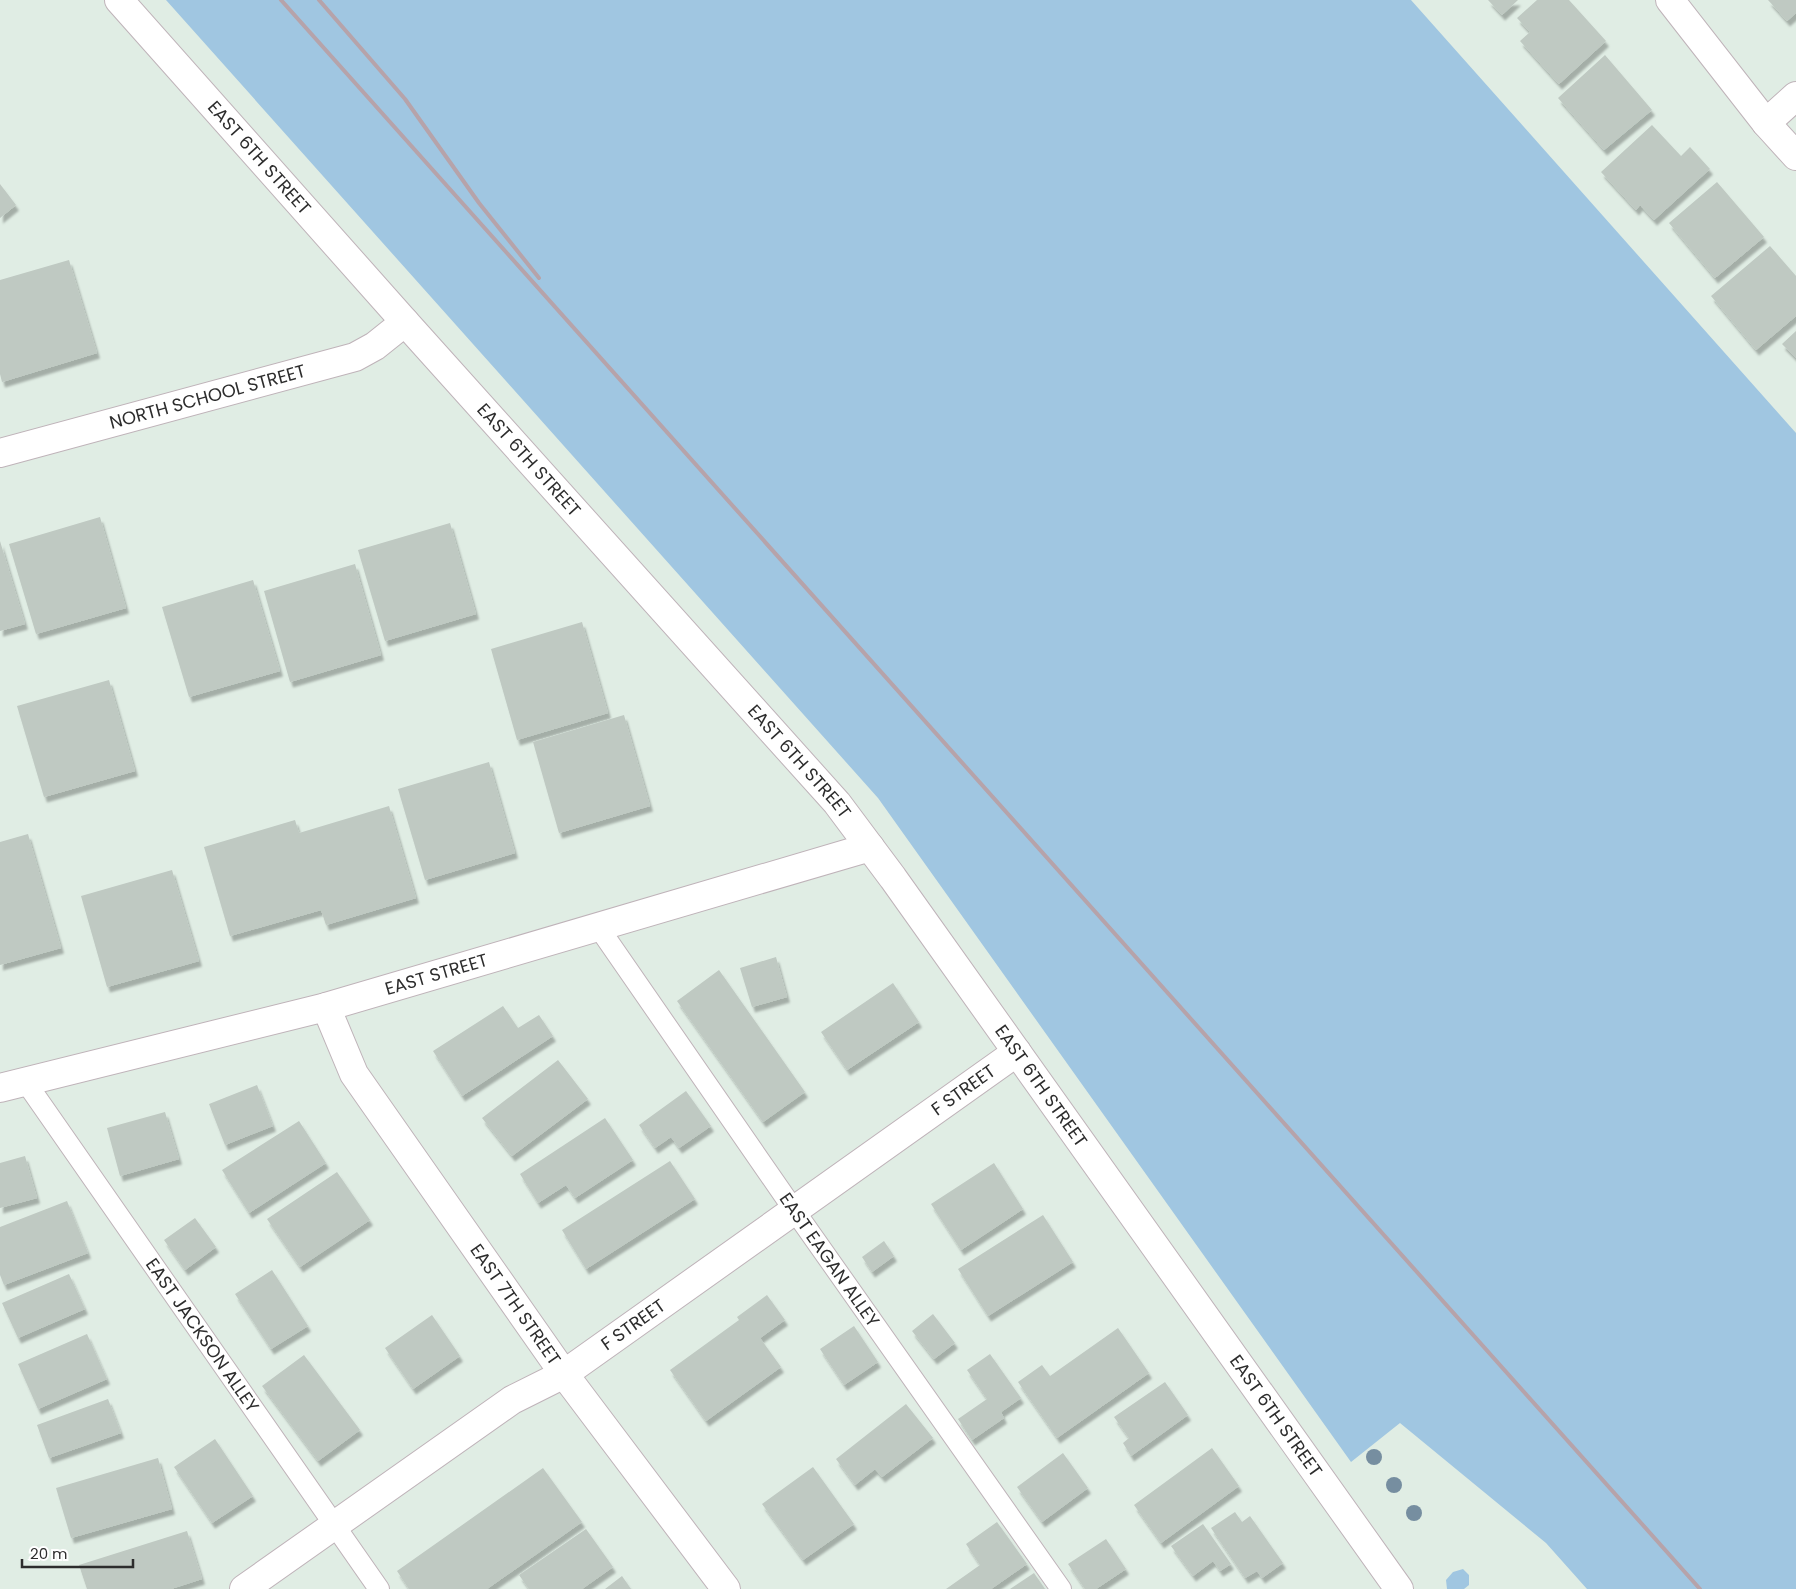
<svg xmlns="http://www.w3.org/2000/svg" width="1796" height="1589" viewBox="0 0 1796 1589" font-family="Poppins,sans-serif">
<defs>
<filter id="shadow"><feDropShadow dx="3" dy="5.5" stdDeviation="1" flood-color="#0004"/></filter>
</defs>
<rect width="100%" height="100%" fill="#e0ede4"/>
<path fill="#a0c6e1" d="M166,0H1411L1796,433V1589H1587L1546,1543L1400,1423L1351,1462L878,798Z
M1463,1569L1469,1575V1585L1464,1589H1447L1446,1580L1453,1572Z"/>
<path fill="#bfc9c2" filter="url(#shadow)" d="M1488,0H1518L1502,15Z
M1537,0H1569L1606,41L1559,84L1520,41L1530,32L1517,18Z
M1768,0H1796V13L1787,21Z
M1605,55L1652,110L1604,150L1558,98Z
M1652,125L1681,156L1690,147L1710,169L1654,220L1640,205L1636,210L1601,172Z
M1717,182L1764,237L1715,278L1669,223Z
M0,184L16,205L0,218Z
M1770,246L1796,276V316L1756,350L1711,296Z
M69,260L97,353L2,382L0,374V280Z
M1796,331V358L1782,344Z
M100,517L126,608L36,634L9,544Z
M450,523L476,614L385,641L358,550Z
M0,541L25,624L0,631Z
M355,564L381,655L290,682L264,591Z
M253,580L280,671L189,697L162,607Z
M582,622L608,713L517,740L491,649Z
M109,680L135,771L44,797L17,706Z
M624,715L650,806L559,833L533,742Z
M489,762L515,853L425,880L398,789Z
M389,806L416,898L326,925L321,910L230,936L204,847L295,820L299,833Z
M28,834L61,948L0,965V842Z
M172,870L199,961L107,987L81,896Z
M776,957L787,997L752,1007L740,968Z
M719,970L805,1092L763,1122L677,1001Z
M893,983L919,1022L847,1070L821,1032Z
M503,1006L518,1028L539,1015L553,1036L462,1096L433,1051Z
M558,1060L588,1099L512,1156L482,1118Z
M257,1085L273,1126L225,1145L209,1104Z
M686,1091L711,1126L679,1148L671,1137L655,1148L639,1125Z
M165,1112L179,1159L120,1176L107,1128Z
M605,1118L633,1160L575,1198L566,1185L538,1203L520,1174Z
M299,1121L326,1163L249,1213L222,1170Z
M25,1156L37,1198L0,1208V1163Z
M670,1161L695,1199L586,1269L562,1230Z
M994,1163L1023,1209L961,1250L931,1204Z
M337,1172L370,1220L300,1267L267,1219Z
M67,1201L88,1253L4,1285L0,1275V1227Z
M1043,1215L1073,1262L988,1316L958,1269Z
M195,1218L216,1247L185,1270L164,1240Z
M884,1241L894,1256L872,1272L862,1257Z
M272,1270L308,1326L271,1349L235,1294Z
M69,1274L85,1309L18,1338L2,1303Z
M767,1295L785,1320L760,1338L781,1367L706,1421L670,1370L739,1320L737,1317Z
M933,1314L955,1343L934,1359L912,1331Z
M432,1315L460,1356L413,1389L385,1348Z
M854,1326L878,1362L844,1385L820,1349Z
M1118,1328L1149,1373L1057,1438L1018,1382L1042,1365L1050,1376Z
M87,1334L107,1379L38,1409L18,1364Z
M990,1354L1021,1398L1001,1412L1004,1418L972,1440L958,1419L987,1399L967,1370Z
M304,1355L360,1430L318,1461L262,1386Z
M1165,1382L1188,1415L1131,1456L1123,1443L1129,1438L1114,1417Z
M108,1399L121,1433L49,1458L37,1425Z
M906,1404L933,1438L882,1477L875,1469L855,1485L836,1459Z
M215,1439L253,1496L212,1523L174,1467Z
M1212,1448L1239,1486L1161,1543L1134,1505Z
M1063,1453L1088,1488L1042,1522L1017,1487Z
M158,1458L172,1509L71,1538L56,1488Z
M813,1467L854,1524L803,1560L762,1504Z
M543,1468L582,1522L487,1589H409L397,1571Z
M1235,1512L1242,1522L1250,1516L1283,1563L1262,1578L1257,1571L1245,1578L1211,1528Z
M997,1522L1027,1564L991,1589H946L980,1565L966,1544Z
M1203,1524L1231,1564L1220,1571L1213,1561L1193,1576L1171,1546Z
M586,1529L613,1567L582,1589H529L519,1575Z
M187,1531L202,1579L171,1589H87L79,1565Z
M1106,1539L1126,1569L1096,1589H1085L1068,1564Z
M1034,1573L1045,1589H1010Z
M622,1576L631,1589H605Z"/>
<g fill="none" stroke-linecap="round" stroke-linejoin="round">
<defs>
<g id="lane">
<path id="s1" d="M599,928L794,1210L1061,1589"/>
<path id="s2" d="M25,1081L379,1589"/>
</g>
<g id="street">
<path d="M1670,0L1766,123L1796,156"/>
<path d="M1766,123L1796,96"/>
<path id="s3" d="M0,453L355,357L375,346L405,322"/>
<path id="s4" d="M326,1007L354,1074L564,1374L726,1589"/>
<path id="s5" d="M244,1589L512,1400L564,1374L1017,1052"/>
</g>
<g id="secondary">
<path id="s6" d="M119,0L405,322L837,803L893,878L1399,1589"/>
<path id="s7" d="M0,1088L326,1007L870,847"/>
</g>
</defs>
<use href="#lane" stroke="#bfb3b9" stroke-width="22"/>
<use href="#street" stroke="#bfb3b9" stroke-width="30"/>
<use href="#secondary" stroke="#bfb3b9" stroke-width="30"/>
<use href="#lane" stroke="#fff" stroke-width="20"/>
<use href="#street" stroke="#fff" stroke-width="28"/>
<use href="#secondary" stroke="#fff" stroke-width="28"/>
<path stroke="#b6a3aa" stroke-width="4" d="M281,0L1700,1589
M319,0L405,99L479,203L539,278"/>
</g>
<g fill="#768ea0">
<circle cx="1374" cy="1457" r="8"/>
<circle cx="1394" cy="1485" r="8"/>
<circle cx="1414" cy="1513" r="8"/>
</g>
<g text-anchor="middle" stroke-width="4.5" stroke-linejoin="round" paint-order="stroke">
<g font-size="18" fill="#2d2d2d" stroke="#fff">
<text dy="6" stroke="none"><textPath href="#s6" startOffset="211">EAST 6TH STREET</textPath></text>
<text dy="6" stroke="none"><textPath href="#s3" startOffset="215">NORTH SCHOOL STREET</textPath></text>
<text dy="6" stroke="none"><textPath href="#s6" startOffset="616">EAST 6TH STREET</textPath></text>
<text dy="6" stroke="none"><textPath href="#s6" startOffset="1021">EAST 6TH STREET</textPath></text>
<text dy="6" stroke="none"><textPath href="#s7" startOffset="451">EAST STREET</textPath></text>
<text dy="6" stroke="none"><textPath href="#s6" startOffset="1426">EAST 6TH STREET</textPath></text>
<text dy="6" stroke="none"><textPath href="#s5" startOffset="876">F STREET</textPath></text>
<text dy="6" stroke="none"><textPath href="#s1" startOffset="404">EAST EAGAN ALLEY</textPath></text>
<text dy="6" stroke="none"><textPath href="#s4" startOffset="354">EAST 7TH STREET</textPath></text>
<text dy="6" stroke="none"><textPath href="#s5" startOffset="471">F STREET</textPath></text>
<text dy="6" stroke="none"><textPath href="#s2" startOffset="310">EAST JACKSON ALLEY</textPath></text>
<text dy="6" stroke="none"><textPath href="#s6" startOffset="1831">EAST 6TH STREET</textPath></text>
</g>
</g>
<path d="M22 1559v8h111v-8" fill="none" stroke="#2d2d2d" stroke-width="2.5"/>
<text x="30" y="1559" font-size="15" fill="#2d2d2d" stroke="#ffffff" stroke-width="4" paint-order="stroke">20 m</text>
</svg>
